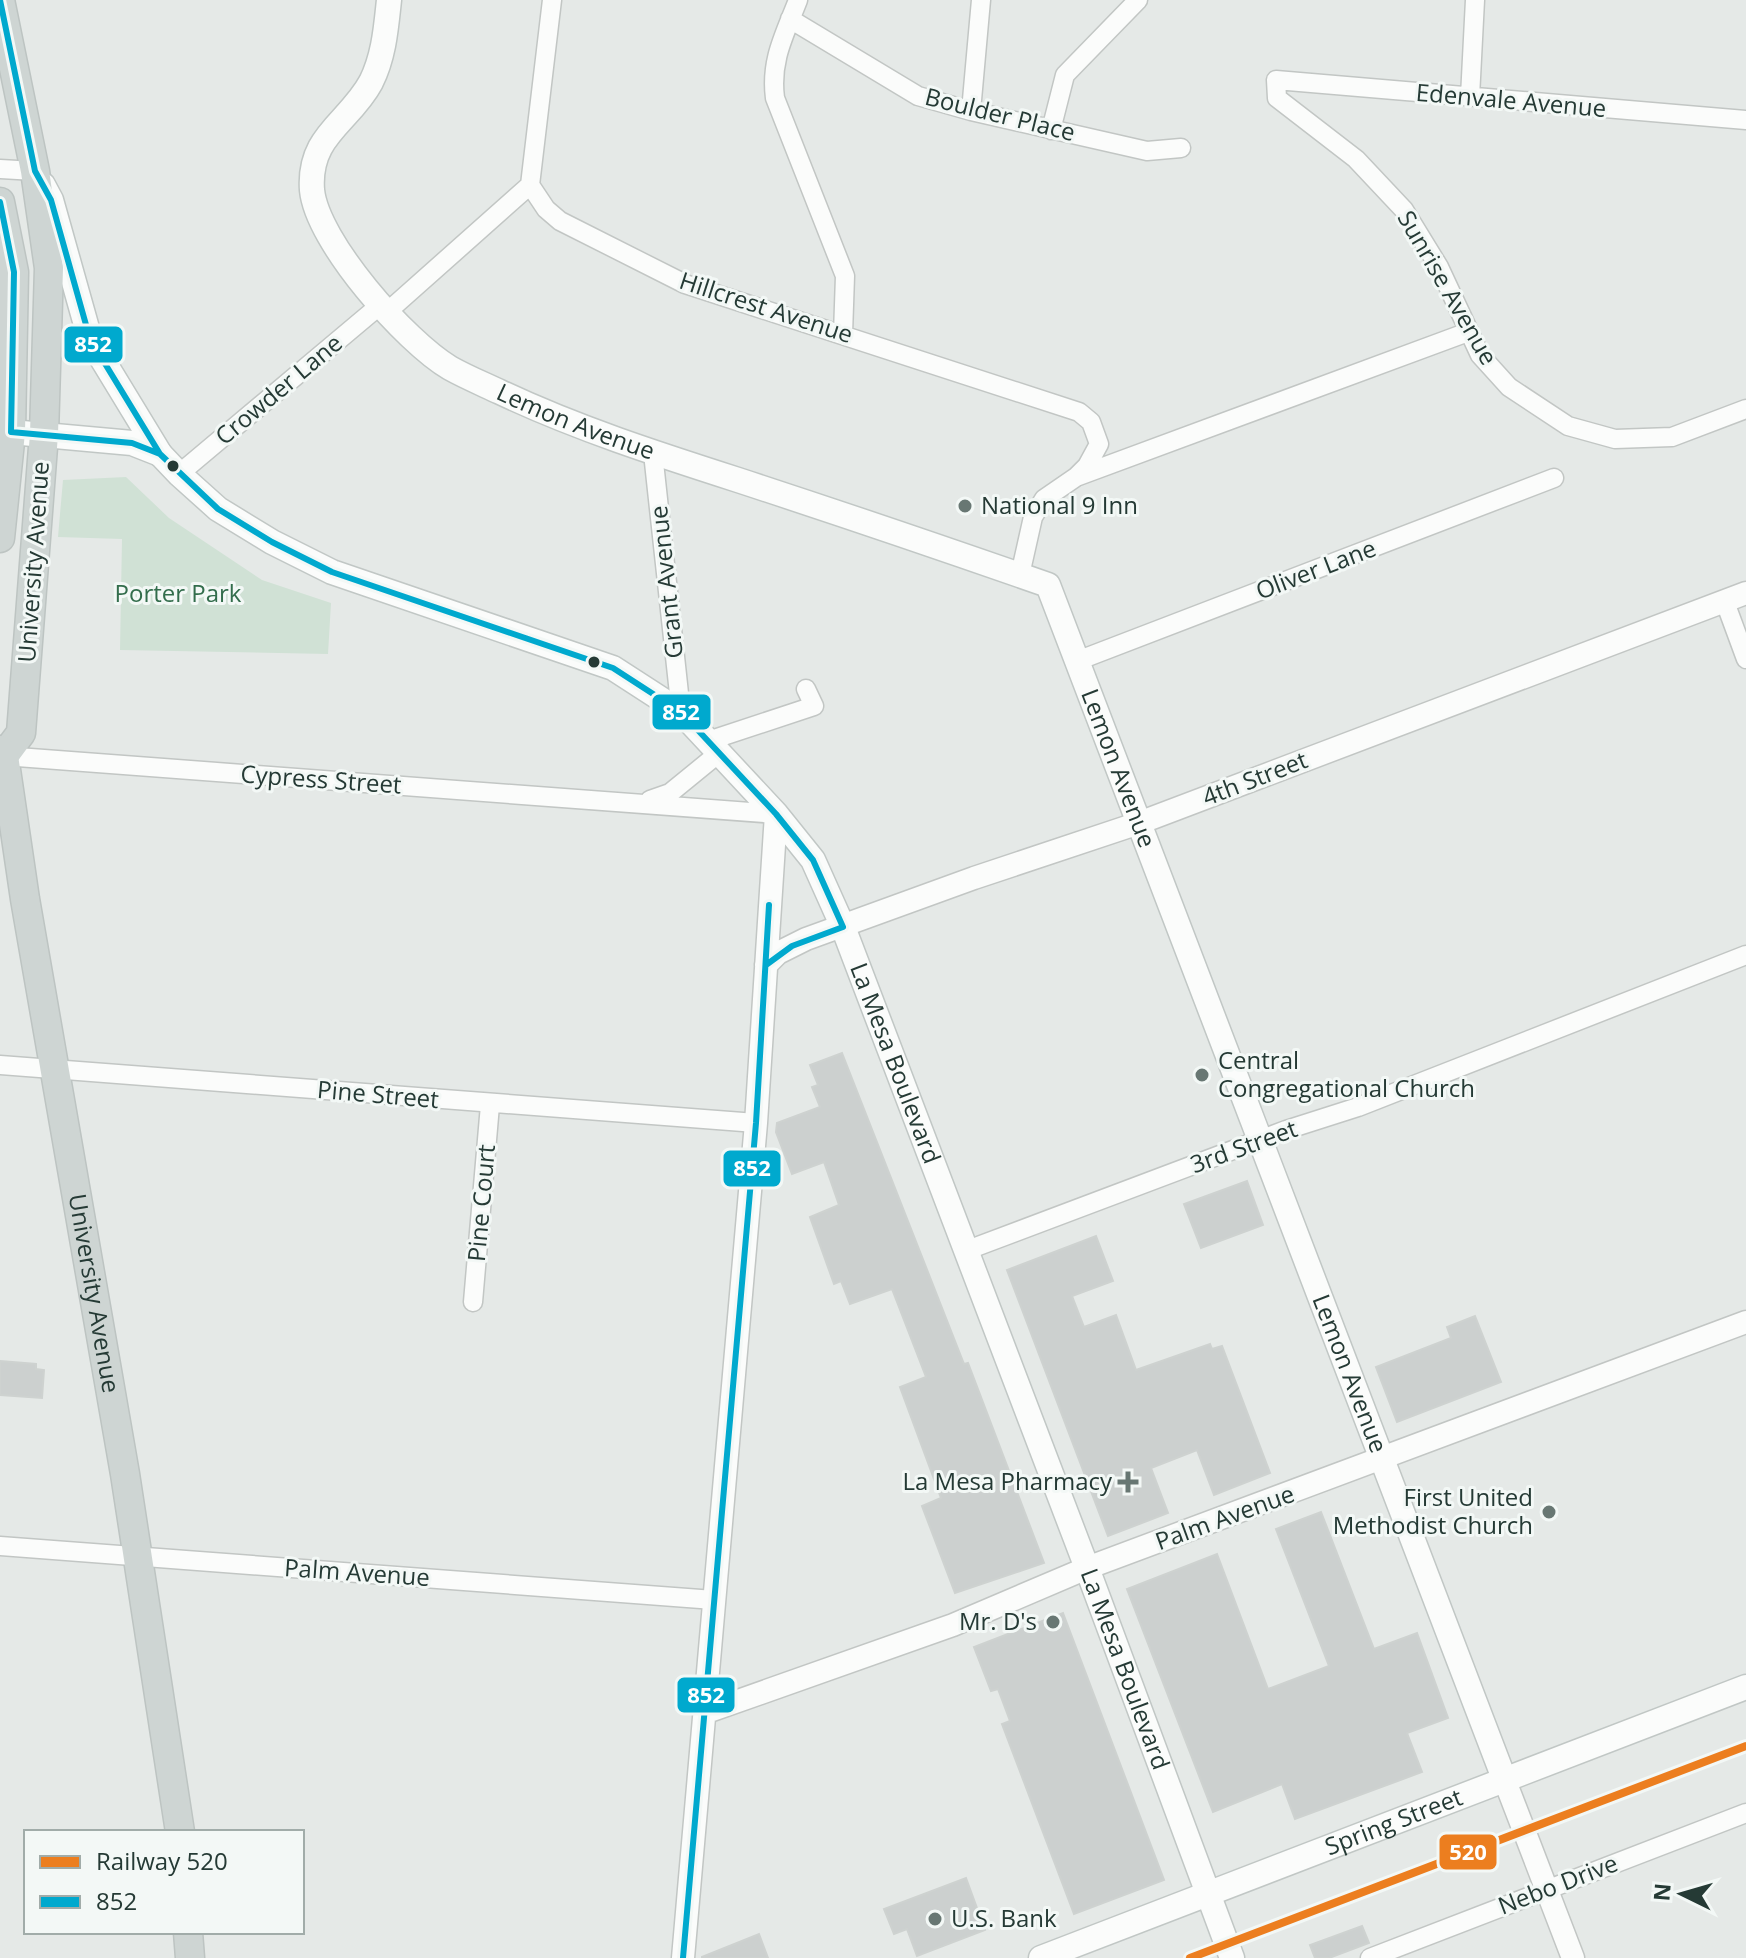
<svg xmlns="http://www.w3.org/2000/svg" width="1746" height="1958" viewBox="0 0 1746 1958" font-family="'Open Sans',sans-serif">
<rect width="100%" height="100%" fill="#e5e9e7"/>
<path fill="#d0e1d5" d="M126,477L169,518L262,580L331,603L328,654L120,650L122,539L58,537L63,480Z"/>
<path fill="#ccd0cf" stroke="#ced2d0" stroke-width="2" d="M842,1053L964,1364L968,1363L1044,1563L955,1593L922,1506L941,1498L900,1387L926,1377L892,1289L850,1304L841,1281L834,1284L810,1217L839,1205L824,1162L792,1174L776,1132L777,1123L820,1107L812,1087L818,1085L810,1065Z
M1247,1181L1263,1225L1201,1248L1184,1204Z
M1096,1236L1113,1281L1072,1296L1084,1327L1116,1315L1136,1370L1210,1344L1212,1349L1222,1346L1270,1473L1214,1495L1197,1450L1151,1468L1168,1513L1108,1536L1007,1270Z
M1475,1316L1501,1382L1397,1422L1376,1367L1451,1338L1447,1327Z
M0,1361L36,1364V1369L44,1370L42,1398L0,1395Z
M1321,1512L1374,1649L1417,1633L1448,1718L1407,1733L1422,1772L1295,1819L1282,1784L1213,1812L1127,1589L1217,1554L1268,1689L1329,1666L1276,1529Z
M1063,1613L1164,1880L1074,1914L1002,1724L1010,1721L998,1689L991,1691L974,1647Z
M966,1878L985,1930L917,1956L907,1929L894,1934L884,1909Z
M1362,1926L1369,1943L1329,1958H1315L1310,1945Z
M759,1934L768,1958H702V1957Z"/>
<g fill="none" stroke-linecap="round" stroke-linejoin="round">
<defs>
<path id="minor" d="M552,0L530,185L546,209L560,221L685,284L1079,412L1091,422L1099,444L1087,466L1076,477
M798,0C785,34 770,60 775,98L845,276L843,334
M790,19L918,96L971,111L1147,151L1181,148
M1470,97L1475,0
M971,111L981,0
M1746,120L1276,80L1277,98L1356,159L1404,210L1439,267L1480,355L1509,387L1568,426L1615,439L1672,437L1746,409
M1051,130L1065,75L1138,0
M0,169L35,171
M386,313L530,185
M653,453L681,712
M179,474L379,306
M1020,575L1033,517L1044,499L1076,477L1468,332
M1725,602L1746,659
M1077,661L1554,478
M708,741L814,706L806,689
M4,756L776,814
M650,800L670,793L719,753
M0,1065L756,1123
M965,1251L1286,1130L1358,1107L1746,955
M473,1302L490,1105
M0,1546L714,1600
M1370,1958L1746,1813"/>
<path id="tertiary" d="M766,965L778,953L806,939L974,878L1139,823L1746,593
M704,1713L953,1625L1087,1568L1746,1322
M1505,1781L1573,1958
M683,1958L756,1123L776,814"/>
<g id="secondary">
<path id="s1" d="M389,0C386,28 384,56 371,82C349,123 308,135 312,190C317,242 406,342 450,368C466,377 483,384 500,392C576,428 657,454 738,480C842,514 945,549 1048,585L1505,1781"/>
<path id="s2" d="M43,185L51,200L90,339L160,454L179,474L218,509L272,542L332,572L613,668L681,712L776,814L813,860L843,927L1087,1568L1232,1958"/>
<path d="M11,432L132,443L160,454"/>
<path id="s3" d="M1041,1958L1746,1687"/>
</g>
<g id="primary">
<path d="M0,0L35,171L49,268L44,434L21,733L4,756"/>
<path d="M0,202L14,272L11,432L0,538"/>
<path id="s4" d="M0,750L4,756L25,899L125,1474L180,1832"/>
<path d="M188,1932L190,1958"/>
</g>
</defs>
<use href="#minor" stroke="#c2c6c4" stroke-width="21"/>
<use href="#tertiary" stroke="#c2c6c4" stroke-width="25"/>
<use href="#secondary" stroke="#c1c7c5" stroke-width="27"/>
<use href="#primary" stroke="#bdc4c2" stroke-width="31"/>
<use href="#minor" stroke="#fbfcfb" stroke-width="18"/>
<use href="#tertiary" stroke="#fbfcfb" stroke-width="22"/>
<use href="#secondary" stroke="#fbfcfb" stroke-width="24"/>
<use href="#primary" stroke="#ced5d3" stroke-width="28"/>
<defs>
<path id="bus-1" d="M0,0L35,171L51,200L90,339L160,454L218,509L272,542L332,572L613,668L681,712L776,814L813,860L843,927L792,946L766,965
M0,202L14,272L11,432L132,443L160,454
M683,1958L756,1123L769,905"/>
</defs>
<use href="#bus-1" stroke="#f3f8f6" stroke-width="12"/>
<use href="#bus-1" stroke="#00a9ce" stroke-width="6"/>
<defs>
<path id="rail-1" d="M1190,1958L1746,1746"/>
</defs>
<use href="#rail-1" stroke="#f3f8f6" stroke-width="14"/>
<use href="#rail-1" stroke="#ec7e1f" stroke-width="8"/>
</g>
<g fill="#253a35" stroke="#f3f8f6" stroke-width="3">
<circle cx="173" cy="466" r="7"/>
<circle cx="594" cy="662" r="7"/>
</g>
<g fill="#687773" stroke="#f3f8f6" stroke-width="3">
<circle cx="965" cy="506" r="8"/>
<circle cx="1202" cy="1075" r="8"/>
<path d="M1124 1470h8v8h8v8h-8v8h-8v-8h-8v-8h8z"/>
<circle cx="1549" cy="1512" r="8"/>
<circle cx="1053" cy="1622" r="8"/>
<circle cx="935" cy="1919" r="8"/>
</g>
<g text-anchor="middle" stroke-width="6" stroke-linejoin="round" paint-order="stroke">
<g font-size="24" fill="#253a35" stroke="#f3f8f6">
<text transform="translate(1511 101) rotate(5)" y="8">Edenvale Avenue</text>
<text transform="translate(1000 115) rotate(14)" y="8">Boulder Place</text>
<text transform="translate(1447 288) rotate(60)" y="8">Sunrise Avenue</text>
<text transform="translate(766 308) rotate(18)" y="8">Hillcrest Avenue</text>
<text transform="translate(279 390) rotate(-40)" y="8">Crowder Lane</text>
<text dy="8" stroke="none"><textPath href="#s1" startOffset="578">Lemon Avenue</textPath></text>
<text transform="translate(34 562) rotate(-86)" y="8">University Avenue</text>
<text transform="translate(1316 570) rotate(-21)" y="8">Oliver Lane</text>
<text transform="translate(667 582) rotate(-96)" y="8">Grant Avenue</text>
<text dy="8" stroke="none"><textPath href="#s1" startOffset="1274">Lemon Avenue</textPath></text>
<text transform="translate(1255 779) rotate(-21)" y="8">4th Street</text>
<text transform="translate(321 780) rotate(4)" y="8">Cypress Street</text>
<text dy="8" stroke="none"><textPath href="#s2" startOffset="1302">La Mesa Boulevard</textPath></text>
<text transform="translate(378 1095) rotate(5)" y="8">Pine Street</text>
<text transform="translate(1244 1147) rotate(-20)" y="8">3rd Street</text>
<text transform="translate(482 1203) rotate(-85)" y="8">Pine Court</text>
<text dy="8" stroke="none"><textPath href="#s4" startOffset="552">University Avenue</textPath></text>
<text dy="8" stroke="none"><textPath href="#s1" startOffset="1922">Lemon Avenue</textPath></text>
<text transform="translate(1225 1518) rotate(-20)" y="8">Palm Avenue</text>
<text transform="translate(357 1573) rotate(4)" y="8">Palm Avenue</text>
<text dy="8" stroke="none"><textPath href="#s2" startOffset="1950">La Mesa Boulevard</textPath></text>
<text dy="8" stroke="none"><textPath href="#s3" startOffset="378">Spring Street</textPath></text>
<text transform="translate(1558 1885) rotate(-21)" y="8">Nebo Drive</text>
</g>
<g font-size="24" fill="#253a35" stroke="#f3f8f6" text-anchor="start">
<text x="981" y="514">National 9 Inn</text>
<text x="1218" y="1069">Central<tspan x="1218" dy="28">Congregational Church</tspan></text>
<text x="1112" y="1490" text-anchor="end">La Mesa Pharmacy</text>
<text x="1533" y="1506" text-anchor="end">First United<tspan x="1533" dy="28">Methodist Church</tspan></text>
<text x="1037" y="1630" text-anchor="end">Mr. D's</text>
<text x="951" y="1927">U.S. Bank</text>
</g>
<g font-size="24" fill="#336d4c" stroke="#f3f8f6">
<text x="178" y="602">Porter Park</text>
</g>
</g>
<g stroke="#f3f8f6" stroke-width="3">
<rect x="63" y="325" width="61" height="39" rx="8" fill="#00a9ce"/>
<rect x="651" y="693" width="61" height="38" rx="8" fill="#00a9ce"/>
<rect x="722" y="1149" width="60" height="39" rx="8" fill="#00a9ce"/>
<rect x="676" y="1676" width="60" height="38" rx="8" fill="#00a9ce"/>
<rect x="1438" y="1833" width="60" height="38" rx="8" fill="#ec7e1f"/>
</g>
<g font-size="22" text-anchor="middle" font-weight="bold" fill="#fff">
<text x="93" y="352">852</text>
<text x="681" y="720">852</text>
<text x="752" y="1176">852</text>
<text x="706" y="1703">852</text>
<text x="1468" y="1860">520</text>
</g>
<rect x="24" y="1830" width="280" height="104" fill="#f3f8f6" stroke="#a1aca9" stroke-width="2"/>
<rect x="40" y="1856" width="40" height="12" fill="#ec7e1f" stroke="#a1aca9" stroke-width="2"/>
<text x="96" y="1870" font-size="24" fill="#253a35">Railway 520</text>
<rect x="40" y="1896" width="40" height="12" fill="#00a9ce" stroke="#a1aca9" stroke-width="2"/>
<text x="96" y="1910" font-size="24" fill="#253a35">852</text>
<g transform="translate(1682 1894) rotate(275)" stroke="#f3f8f6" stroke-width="6" paint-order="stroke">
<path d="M0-6L14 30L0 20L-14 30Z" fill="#253a35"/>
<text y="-12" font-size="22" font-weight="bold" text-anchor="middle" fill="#253a35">N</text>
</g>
</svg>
